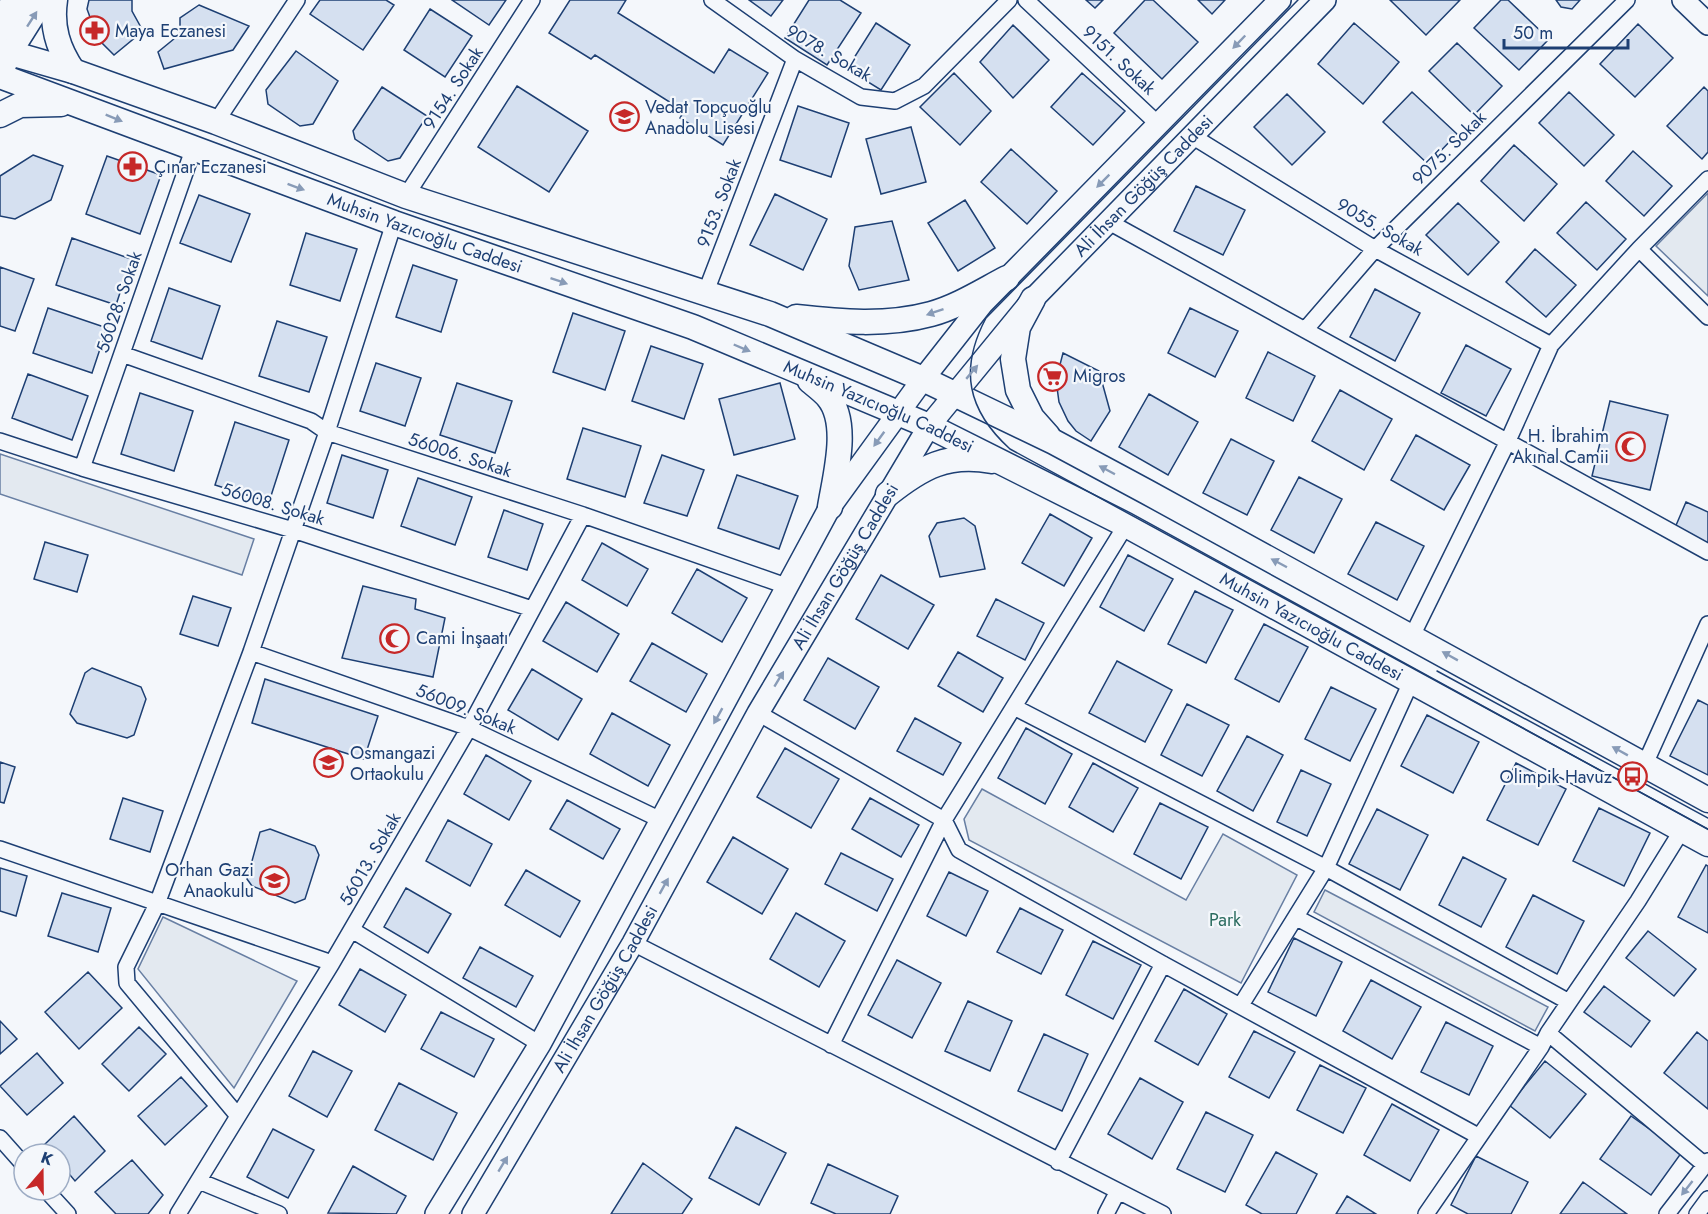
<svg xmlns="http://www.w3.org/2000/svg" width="1708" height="1214" viewBox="0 0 1708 1214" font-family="Jost,sans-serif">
<rect width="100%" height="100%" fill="#f4f7fb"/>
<path fill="#e3e9f0" stroke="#687fa3" stroke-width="1.5" d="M1708,193V296L1656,246Z
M0,454L254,539L242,575L0,494Z
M982,789L1186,900L1223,834L1297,875L1241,983L969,840L964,819Z
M1325,890L1548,1007L1535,1031L1314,912Z
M163,917L297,981L234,1088L138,969Z"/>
<path fill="#d5e0f0" stroke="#1d3f73" stroke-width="1.5" d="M89,0H132V11L143,31L114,55L98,39L87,9Z
M320,0H386L394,5L363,50L310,14Z
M452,0H506L489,25Z
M570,0H626L618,13L714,73L729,49L768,73L723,145L680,118L684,111L595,55L591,59L549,33Z
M749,0H783L771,16Z
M809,0H840L861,13L827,65L785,38Z
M1086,0H1103L1095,8Z
M1145,0H1153L1198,42L1162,79L1114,33Z
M1198,0H1225L1212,14Z
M1390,0H1460L1426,35Z
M1501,0H1508L1549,39L1519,70L1474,28Z
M1556,0H1580L1572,9L1561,7Z
M199,5L249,26L233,50L164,69L158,52L180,34V18Z
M430,9L472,36L445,77L404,50Z
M876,23L910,45L881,90L847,69Z
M1354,23L1399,62L1363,104L1318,64Z
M1638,24L1673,58L1635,97L1600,64Z
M1013,25L1049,60L1013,98L980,62Z
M1457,43L1502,86L1474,115L1429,71Z
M296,51L338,81L313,124L300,126L268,104L266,90Z
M954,73L991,111L960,145L920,107Z
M1082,73L1125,111L1093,145L1051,107Z
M517,86L588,131L549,192L478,147Z
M382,87L427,116L400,158L388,161L355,139L353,131Z
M1704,87L1708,91V152L1702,159L1667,126Z
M1412,92L1457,134L1428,164L1383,122Z
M1569,92L1614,135L1584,166L1539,123Z
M1287,94L1325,132L1292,165L1254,127Z
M798,106L849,123L831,177L780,160Z
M911,127L926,182L881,194L866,139Z
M1514,145L1557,184L1524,221L1481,181Z
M1011,149L1057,191L1027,224L981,182Z
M1633,151L1672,186L1644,216L1606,181Z
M33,155L63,166L51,200L15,219L0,216V176Z
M107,156L161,175L140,234L86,214Z
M1196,186L1245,210L1223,255L1174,231Z
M775,194L827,219L803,270L750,245Z
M199,195L250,214L231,262L180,243Z
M965,200L995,248L958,271L928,223Z
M1586,202L1626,239L1597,270L1557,233Z
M1458,203L1499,242L1468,275L1426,235Z
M892,221L909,280L859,290L849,266L855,227Z
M306,233L357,249L340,301L290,285Z
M72,238L131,259L116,305L56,285Z
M1535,249L1576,285L1546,317L1506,282Z
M413,265L457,280L441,332L396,317Z
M0,267L34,279L15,331L0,326Z
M169,288L220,306L202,359L151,341Z
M1375,289L1420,313L1395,361L1350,337Z
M48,308L107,328L92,373L33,353Z
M1190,308L1238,331L1215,377L1168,353Z
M573,313L625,331L605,390L553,372Z
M277,321L327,337L309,392L259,376Z
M1466,345L1511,369L1486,416L1441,393Z
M651,346L703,364L684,419L632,401Z
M1268,352L1315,376L1293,421L1246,398Z
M1063,353L1099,371L1110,411L1091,441L1076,431L1068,421L1059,402L1056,380Z
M376,363L421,378L405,426L360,411Z
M28,374L88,396L72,440L12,418Z
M457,383L512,401L495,453L440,435Z
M780,383L795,439L734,455L719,399Z
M1340,390L1392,419L1364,470L1312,441Z
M140,393L193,411L174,471L121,454Z
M1149,394L1198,422L1168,475L1119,447Z
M1610,401L1668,415L1650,490L1592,476Z
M235,422L289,440L269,502L215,485Z
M583,428L641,446L625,497L567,479Z
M1416,435L1470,465L1444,510L1391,480Z
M1231,439L1274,461L1247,515L1203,493Z
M342,455L388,470L373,518L327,503Z
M662,455L704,470L687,516L644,503Z
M737,475L798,496L779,549L718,528Z
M1299,477L1342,499L1314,553L1271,530Z
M418,478L472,497L455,545L401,526Z
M1686,502L1708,512V545L1674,530Z
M504,510L543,524L527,570L488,557Z
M1050,514L1092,538L1064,586L1022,563Z
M964,518L975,526L985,569L940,577L929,536L937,523Z
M1376,522L1424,546L1397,600L1348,574Z
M45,542L88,555L77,592L34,579Z
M602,543L648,569L627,606L582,580Z
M1128,555L1173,579L1144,631L1100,607Z
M697,569L747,598L722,642L672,613Z
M881,575L934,605L908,649L856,619Z
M363,586L416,599L415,609L445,618L433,677L342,658Z
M1195,591L1233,610L1206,663L1168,644Z
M193,596L231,608L218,646L180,634Z
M996,599L1044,623L1025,660L977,636Z
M566,602L619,634L597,672L543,641Z
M1264,624L1308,647L1279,702L1235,679Z
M652,643L707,674L686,712L630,681Z
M958,652L1003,678L983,712L938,686Z
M828,658L879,687L855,729L804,700Z
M1117,661L1172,690L1145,742L1089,713Z
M92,668L141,687L146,699L134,735L127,738L77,723L70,714L85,673Z
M532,669L582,699L558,740L508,710Z
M265,679L378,716L364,759L252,723Z
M1331,687L1376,709L1350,761L1305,739Z
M1698,700L1708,705V775L1670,756Z
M1187,704L1229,725L1202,776L1161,755Z
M612,713L670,745L648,786L590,754Z
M1427,715L1479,742L1453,793L1401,766Z
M915,718L961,743L943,775L897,751Z
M1026,728L1072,754L1045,804L998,778Z
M1247,736L1283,755L1253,811L1217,791Z
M785,748L839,779L811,828L757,797Z
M486,755L531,781L509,820L464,794Z
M0,762L15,767L4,803L0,802Z
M1093,763L1138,788L1113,832L1069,807Z
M1516,763L1566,789L1538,845L1487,820Z
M1301,770L1331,784L1307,836L1277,822Z
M123,798L163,811L150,852L110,839Z
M870,798L919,825L901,857L852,829Z
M567,800L620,829L603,859L550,829Z
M1160,803L1208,827L1181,879L1134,854Z
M1599,808L1650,833L1624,886L1573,861Z
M1377,809L1428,835L1400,890L1349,864Z
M448,820L492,844L470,886L426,861Z
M270,829L315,846L319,855L305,899L295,903L252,886L247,879L260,832Z
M733,837L788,869L762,914L707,882Z
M841,853L893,879L877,911L825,884Z
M1463,857L1506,879L1481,927L1439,905Z
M1706,865L1708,866V933L1678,917Z
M0,868L27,876L16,916L0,911Z
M526,870L580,901L560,937L505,905Z
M949,872L988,891L966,936L927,916Z
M406,888L451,914L428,953L384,927Z
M62,893L111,908L98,952L48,936Z
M1533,895L1584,921L1557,974L1506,947Z
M1020,908L1063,930L1041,974L997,952Z
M796,913L845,941L819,987L770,959Z
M1648,931L1696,969L1674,996L1626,958Z
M1294,938L1342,962L1316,1016L1268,992Z
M1093,941L1141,965L1113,1019L1066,995Z
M480,947L533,976L516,1007L463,978Z
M897,960L941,983L912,1038L868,1015Z
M360,969L406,995L385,1032L339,1005Z
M88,972L122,1008L79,1049L45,1012Z
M1371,980L1421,1007L1392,1059L1343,1031Z
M1604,986L1650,1021L1631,1047L1584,1012Z
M1184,989L1227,1014L1198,1065L1155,1041Z
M968,1001L1012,1021L990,1071L945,1051Z
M441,1012L494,1039L474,1077L421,1049Z
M0,1021L17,1039L0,1054Z
M1446,1022L1493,1046L1469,1095L1421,1072Z
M139,1027L166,1054L129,1091L102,1064Z
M1254,1031L1295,1052L1269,1098L1229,1077Z
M1697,1032L1708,1041V1109L1664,1073Z
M1044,1034L1088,1054L1062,1111L1018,1091Z
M313,1051L352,1071L327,1117L289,1096Z
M37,1053L63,1083L27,1115L0,1086Z
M1545,1061L1586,1094L1550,1138L1509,1105Z
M1320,1065L1366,1088L1343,1133L1297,1110Z
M181,1077L207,1106L165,1145L138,1116Z
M1140,1078L1183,1102L1152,1159L1108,1134Z
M399,1083L457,1113L433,1160L375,1130Z
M1392,1104L1439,1130L1410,1181L1364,1155Z
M1206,1112L1253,1135L1225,1192L1177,1169Z
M74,1116L105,1151L75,1181L60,1163V1154H52L44,1145Z
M1631,1116L1682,1152L1651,1195L1600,1159Z
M736,1127L786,1153L759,1205L709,1178Z
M273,1129L314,1150L288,1198L247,1177Z
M1276,1152L1317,1174L1296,1214H1262L1246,1205Z
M1476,1156L1528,1182L1511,1214H1468L1451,1205Z
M132,1160L163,1195L148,1214H116L95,1192Z
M643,1163L692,1199L682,1214H611Z
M828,1164L898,1196L890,1214H836L811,1203Z
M353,1166L406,1196L396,1214L328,1213Z
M1583,1182L1627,1214H1560Z
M1347,1196L1376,1214H1336Z"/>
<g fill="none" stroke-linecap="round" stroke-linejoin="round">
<defs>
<path id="street" d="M712,0L795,59L861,97L895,101L924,86L1009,0
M1026,0L1159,125
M216,122L297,0
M1192,136L1375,249L1551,345
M406,196L532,0
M1109,222L1708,552
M1639,249L1708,317
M705,294L795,59
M1305,330L1375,249L1627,0
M122,354L311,421L327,432L583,515L789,587
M0,441L82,468L293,530L532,609
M82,468L193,150
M1412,636L1507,443L1551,345L1639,249L1708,179
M251,652L469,728L661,820
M1014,707L1326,868L1569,1002
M758,713L944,820L959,850L1163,964L1478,1136
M1645,764L1708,624
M0,849L332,963
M1297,918L1541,1047
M352,930L540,1044
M633,943L1163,1214
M1241,1005L1326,868L1411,682
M1548,1033L1705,1165
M831,1045L944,820L1126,525
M238,1116L127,983L126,967L157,904L251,652L327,432L394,223
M0,1138L24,1165
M1058,1162L1163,964
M199,1181L279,1214
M46,1190L68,1214
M178,1214L332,963L469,728L583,515
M1106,1214L1118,1191
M1426,1214L1541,1047L1548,1033L1638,901L1682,830
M1667,1214L1708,1161
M1697,1214L1708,1199"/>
<g id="secondary">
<path d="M1683,0L1708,24"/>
<path d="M0,33L20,3"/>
<path d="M5,66L10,54L44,0"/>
<path d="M436,1214L540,1044L830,507L923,379L982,304L1280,0"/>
<path id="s1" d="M473,1214L633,943L758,713L929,426L1033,299L1325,0"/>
</g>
<g id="primary">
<path d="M55,0C51,27 58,49 73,71"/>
<path d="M0,15L22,0"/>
<path d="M0,50L73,71L216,122L406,196L770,314L923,379L1054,442L1147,492L1708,800"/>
<path id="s2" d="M0,76L394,223L693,327L929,426L1126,525L1708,844"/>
<path d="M0,115L20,105L61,104"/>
<path d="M1033,299L1018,327L1013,359L1018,390L1032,418L1048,436"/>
<path d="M796,317C840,322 887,326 931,314C957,307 982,291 1007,278"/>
<path d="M810,381C816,386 823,391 828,397C850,423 835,476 830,507"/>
<path d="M888,494C922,467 947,453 992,461"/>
</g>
</defs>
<use href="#street" stroke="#1d3f73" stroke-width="18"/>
<use href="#secondary" stroke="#1d3f73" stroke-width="24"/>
<use href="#primary" stroke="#1d3f73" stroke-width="27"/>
<use href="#street" stroke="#f4f7fb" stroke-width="15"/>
<use href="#secondary" stroke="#f4f7fb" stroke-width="21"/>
<use href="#primary" stroke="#f4f7fb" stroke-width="24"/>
<path stroke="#1d3f73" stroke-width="1.5" d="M1298,0L986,318C959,369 967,410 1010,449L1708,829
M1437,671L1708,818"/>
</g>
<defs><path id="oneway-solid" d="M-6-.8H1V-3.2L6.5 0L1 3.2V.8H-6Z" transform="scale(1.5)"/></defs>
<g fill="#889bb7">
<use href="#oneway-solid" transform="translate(32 19) rotate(-57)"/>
<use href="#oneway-solid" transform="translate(1239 42) rotate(134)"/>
<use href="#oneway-solid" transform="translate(114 118) rotate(22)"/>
<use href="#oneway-solid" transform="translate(1103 181) rotate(135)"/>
<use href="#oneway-solid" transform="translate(296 187) rotate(20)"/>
<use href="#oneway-solid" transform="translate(559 281) rotate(19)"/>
<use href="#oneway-solid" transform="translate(935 312) rotate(161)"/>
<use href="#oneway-solid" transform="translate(742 348) rotate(23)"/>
<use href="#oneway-solid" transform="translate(972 372) rotate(-50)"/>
<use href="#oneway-solid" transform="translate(879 439) rotate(126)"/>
<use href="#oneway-solid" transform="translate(1107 470) rotate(-152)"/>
<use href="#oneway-solid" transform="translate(1279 563) rotate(-152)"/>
<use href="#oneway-solid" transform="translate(1450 656) rotate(-151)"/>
<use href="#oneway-solid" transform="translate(779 679) rotate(-59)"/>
<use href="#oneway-solid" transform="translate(718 716) rotate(119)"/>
<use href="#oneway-solid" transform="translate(1620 751) rotate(-151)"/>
<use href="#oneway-solid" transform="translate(664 886) rotate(-61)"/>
<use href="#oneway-solid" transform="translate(503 1164) rotate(-59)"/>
<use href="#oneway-solid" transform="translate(1687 1188) rotate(128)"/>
</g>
<defs>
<symbol id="pharmacy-ring" viewBox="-11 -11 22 22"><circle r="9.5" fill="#f4f7fb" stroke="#c62828" stroke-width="1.5"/><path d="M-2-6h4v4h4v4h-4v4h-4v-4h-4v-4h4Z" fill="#c62828"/></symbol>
<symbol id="school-ring" viewBox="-11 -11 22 22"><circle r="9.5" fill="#f4f7fb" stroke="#c62828" stroke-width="1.5"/><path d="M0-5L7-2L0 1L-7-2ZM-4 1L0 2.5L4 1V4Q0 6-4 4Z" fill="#c62828"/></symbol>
<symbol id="supermarket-ring" viewBox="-11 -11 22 22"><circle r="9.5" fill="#f4f7fb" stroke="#c62828" stroke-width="1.5"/><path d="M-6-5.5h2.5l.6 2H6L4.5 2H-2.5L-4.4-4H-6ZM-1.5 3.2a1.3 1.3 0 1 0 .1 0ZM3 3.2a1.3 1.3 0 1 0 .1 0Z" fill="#c62828"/></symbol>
<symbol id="mosque-ring" viewBox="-11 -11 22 22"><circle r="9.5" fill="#f4f7fb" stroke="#c62828" stroke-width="1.5"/><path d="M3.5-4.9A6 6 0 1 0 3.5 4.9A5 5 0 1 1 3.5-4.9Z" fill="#c62828"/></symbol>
<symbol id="bus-ring" viewBox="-11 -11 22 22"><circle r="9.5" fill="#f4f7fb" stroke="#c62828" stroke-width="1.5"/><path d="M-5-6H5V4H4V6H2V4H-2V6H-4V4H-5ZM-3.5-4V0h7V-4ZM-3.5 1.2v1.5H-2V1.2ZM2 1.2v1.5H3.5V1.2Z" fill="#c62828"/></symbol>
</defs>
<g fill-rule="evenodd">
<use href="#pharmacy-ring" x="78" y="14" width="33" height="33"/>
<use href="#school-ring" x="608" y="100" width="33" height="33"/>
<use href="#pharmacy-ring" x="116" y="150" width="33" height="33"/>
<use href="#supermarket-ring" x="1036" y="360" width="33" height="33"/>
<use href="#mosque-ring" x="1614" y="430" width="33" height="33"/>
<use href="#mosque-ring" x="378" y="622" width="33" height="33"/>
<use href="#school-ring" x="312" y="746" width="33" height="33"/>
<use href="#bus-ring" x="1616" y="760" width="33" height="33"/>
<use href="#school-ring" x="258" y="864" width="33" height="33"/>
</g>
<g text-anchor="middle" stroke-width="4.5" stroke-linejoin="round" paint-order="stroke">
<g font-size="18" fill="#1d3f73" stroke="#f4f7fb" text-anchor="start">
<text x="115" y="37">Maya Eczanesi</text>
<text x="645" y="113">Vedat Topçuoğlu<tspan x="645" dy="21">Anadolu Lisesi</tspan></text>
<text x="154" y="173">Çınar Eczanesi</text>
<text x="1073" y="382">Migros</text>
<text x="1609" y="442" text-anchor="end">H. İbrahim<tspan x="1609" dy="21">Akınal Camii</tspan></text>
<text x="416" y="644">Cami İnşaatı</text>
<text x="350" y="759">Osmangazi<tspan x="350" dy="21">Ortaokulu</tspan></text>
<text x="1612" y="783" text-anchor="end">Olimpik Havuz</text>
<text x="254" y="876" text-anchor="end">Orhan Gazi<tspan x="254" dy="21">Anaokulu</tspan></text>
</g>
<g font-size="18" fill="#1d3f73" stroke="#f4f7fb">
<text transform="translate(829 53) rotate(30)" y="6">9078. Sokak</text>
<text transform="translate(1119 60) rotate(43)" y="6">9151. Sokak</text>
<text transform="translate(453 88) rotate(-57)" y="6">9154. Sokak</text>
<text transform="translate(1449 148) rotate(-45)" y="6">9075. Sokak</text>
<text dy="6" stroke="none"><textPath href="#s1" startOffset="1233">Ali İhsan Göğüş Caddesi</textPath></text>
<text transform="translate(719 203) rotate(-69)" y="6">9153. Sokak</text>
<text transform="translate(1380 227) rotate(30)" y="6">9055. Sokak</text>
<text dy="6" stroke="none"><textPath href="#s2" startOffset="453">Muhsin Yazıcıoğlu Caddesi</textPath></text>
<text transform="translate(119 302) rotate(-71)" y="6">56028. Sokak</text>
<text dy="6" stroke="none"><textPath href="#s2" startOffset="939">Muhsin Yazıcıoğlu Caddesi</textPath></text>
<text transform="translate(460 455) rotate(18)" y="6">56006. Sokak</text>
<text transform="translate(273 504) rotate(17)" y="6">56008. Sokak</text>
<text dy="6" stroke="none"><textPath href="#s1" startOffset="747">Ali İhsan Göğüş Caddesi</textPath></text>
<text dy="6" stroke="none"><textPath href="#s2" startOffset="1425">Muhsin Yazıcıoğlu Caddesi</textPath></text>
<text transform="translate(466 709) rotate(22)" y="6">56009. Sokak</text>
<text transform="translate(370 859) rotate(-60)" y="6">56013. Sokak</text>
<text dy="6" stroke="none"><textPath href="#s1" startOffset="261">Ali İhsan Göğüş Caddesi</textPath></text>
</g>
<g font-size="18" fill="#2c6c60" stroke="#f4f7fb">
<text x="1225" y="926">Park</text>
</g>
</g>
<g transform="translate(42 1172) rotate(20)"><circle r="28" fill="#f4f7fb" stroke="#9eadc5" stroke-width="1.5"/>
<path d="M0-4.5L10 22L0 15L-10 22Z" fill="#c62828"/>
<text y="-9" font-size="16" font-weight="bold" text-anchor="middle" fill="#1d3f73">K</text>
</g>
<path d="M1504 39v9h124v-9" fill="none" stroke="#1d3f73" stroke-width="3"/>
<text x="1513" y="39" font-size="18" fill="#1d3f73" stroke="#f4f7fb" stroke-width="4.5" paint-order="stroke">50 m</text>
</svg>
